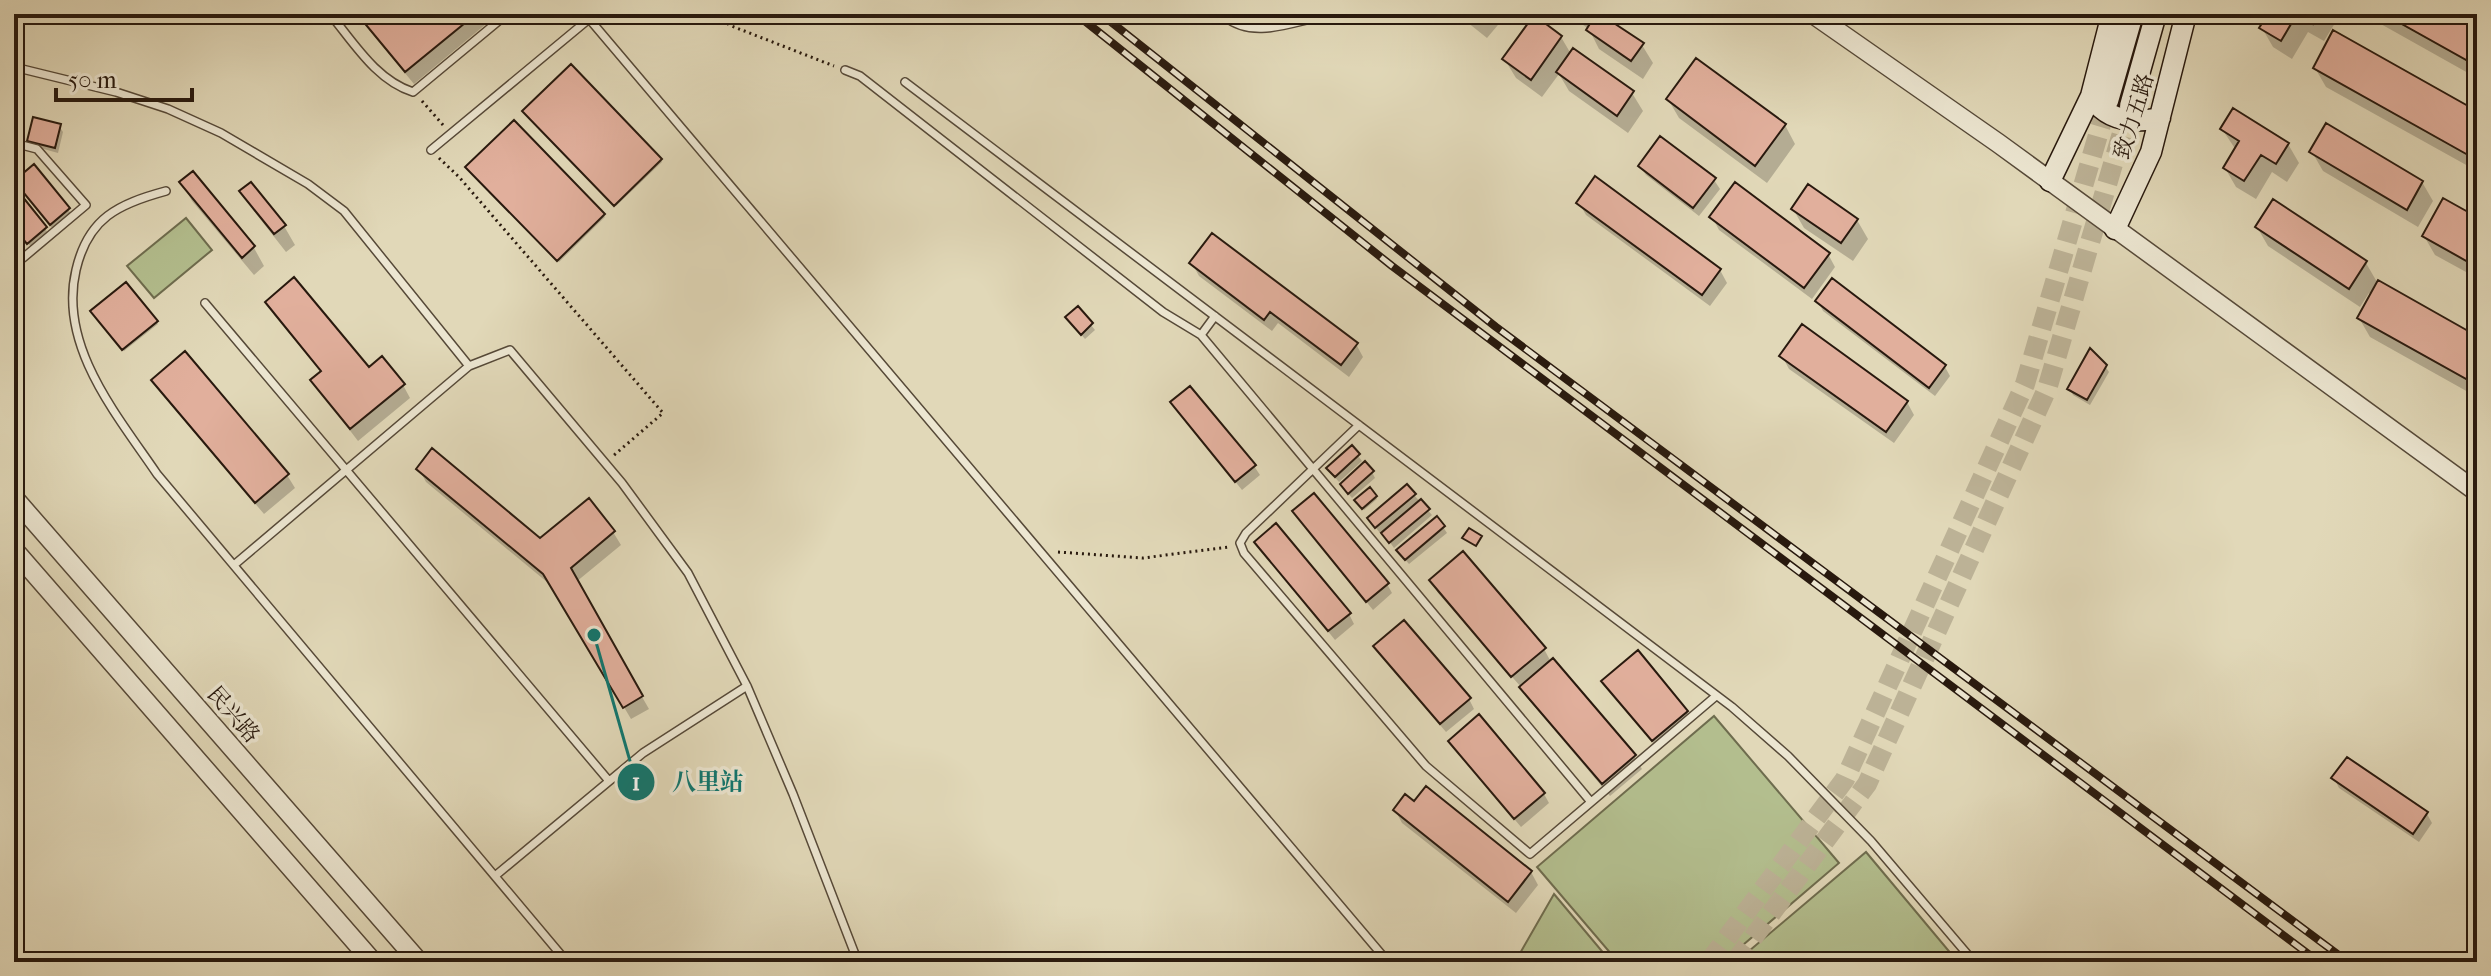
<svg xmlns="http://www.w3.org/2000/svg" width="2491" height="976" viewBox="0 0 2491 976" font-family="'IM FELL French Canon','Noto Serif SC',serif">
<rect width="100%" height="100%" fill="#e1d8b8"/>
<filter id="stains"><feTurbulence type="fractalNoise" baseFrequency=".0025" numOctaves="4"/><feColorMatrix values="0 0 0 0 .2 0 0 0 0 .09 0 0 0 0 .02 0 0 0 .5 -.17"/></filter>
<radialGradient id="worn" r=".72"><stop offset=".6" stop-color="#630" stop-opacity="0"/><stop offset="1" stop-color="#630" stop-opacity=".3"/></radialGradient>
<path fill="#b3be8e" stroke="#6e6c4e" stroke-width="2" d="M186,218L212,250L154,298L127,266Z
M1714,716L1839,863L1723,962H1618L1537,867Z
M1866,852L1958,962H1736Z
M1554,894L1611,962H1515Z"/>
<path fill="#0003" d="M356,14H498L414,84Z
M1457,14H1501L1503,19L1487,38Z
M1567,14H1597L1642,45L1653,63L1643,79L1599,49L1589,29Z
M2270,14H2330L2335,23L2324,41L2308,32L2292,59L2273,47L2262,28Z
M2363,14H2468L2477,19V78Z
M1561,37L1571,54L1632,93L1643,111L1628,133L1569,91L1559,74L1542,97L1516,78L1505,60Z
M2315,68L2477,113V171L2326,87Z
M1668,99L1785,125L1795,144L1767,183L1679,118Z
M526,114L661,160L662,162L616,206Z
M514,122L605,217L559,262L469,169Z
M59,126L63,132L58,153L33,146L29,140Z
M2222,129L2288,144L2299,163L2287,182L2272,172L2256,199L2236,187L2225,168L2236,150Z
M2312,152L2422,182L2433,201L2418,227L2323,171Z
M1640,166L1714,180L1720,189L1699,216L1646,175Z
M193,174L254,248L264,266L254,275L192,201L182,183Z
M16,182L68,209L74,219L56,233Z
M14,189L49,234L32,248L14,227Z
M242,192L284,226L295,245L286,252L253,210Z
M1579,203L1720,270L1727,283L1710,306L1586,215Z
M1793,209L1857,220L1868,239L1853,261L1804,228Z
M1712,217L1828,254L1835,267L1812,299L1719,230Z
M2477,220V278L2435,255L2424,236Z
M2257,227L2366,263L2377,282L2477,338V397L2370,337L2359,318L2372,295L2369,293L2360,307L2268,246Z
M1192,263L1356,344L1363,357L1349,377L1278,323L1272,331L1199,276Z
M1833,281L1945,367L1950,376L1935,396L1823,311L1818,301Z
M126,284L158,324L124,351L92,311Z
M267,302L368,370L403,385L410,398L358,441L312,381L322,373L274,315Z
M1078,309L1095,330L1085,339L1071,323Z
M185,354L287,475L295,488L264,514L161,393L154,381Z
M1782,356L1907,402L1914,415L1894,443L1789,369Z
M2105,366L2109,372L2090,405L2073,395L2070,389Z
M1172,403L1254,466L1260,475L1242,490Z
M1352,448L1362,461L1339,482L1332,474Z
M419,469L540,540L613,532L621,545L576,582L649,709L631,719L553,587L426,482Z
M1372,472L1375,478L1352,498L1345,490Z
M1370,490L1377,499L1364,510L1357,501Z
M1414,495L1432,515L1394,548L1382,531L1380,533L1373,524Z
M1294,512L1387,584L1392,593L1373,610Z
M1443,527L1447,533L1409,564L1402,556Z
M1256,542L1349,614L1354,624L1335,640Z
M1431,581L1544,649L1551,662L1634,756L1642,769L1610,796L1529,700L1521,687L1438,593Z
M1381,656L1469,699L1474,709L1446,732Z
M1604,681L1687,712L1692,721L1658,749Z
M1456,750L1544,794L1549,803L1521,827Z
M2334,778L2427,814L2432,823L2419,842L2339,788Z
M1395,810L1531,872L1538,885L1516,913L1402,823Z"/>
<path fill="#e1af9c" stroke="#28190e" stroke-width="2" d="M357,14H476L405,72Z
M1596,14H1600L1644,43L1631,61L1586,30Z
M2268,14H2319L2313,24L2297,14L2281,41L2259,28Z
M2384,14H2472L2477,17V66Z
M1534,15L1562,36L1531,80L1502,59Z
M2333,30L2477,111V139L2468,155L2313,68Z
M1573,48L1634,91L1617,116L1556,72Z
M1696,58L1786,124L1755,166L1666,99Z
M571,64L662,159L614,206L522,111Z
M2233,108L2289,143L2276,164L2261,155L2244,181L2223,168L2239,141L2220,129Z
M33,117L61,124L55,148L27,141Z
M514,120L605,214L557,261L465,167Z
M2326,123L2423,181L2407,210L2309,152Z
M1660,136L1716,178L1693,208L1638,166Z
M34,164L70,208L50,225L14,181Z
M193,171L255,246L242,258L179,182Z
M1595,176L1721,269L1702,295L1576,203Z
M251,182L286,225L274,234L239,191Z
M1735,182L1830,253L1804,288L1709,217Z
M1808,184L1858,219L1841,243L1791,209Z
M14,186L47,227L27,244L14,228Z
M2443,198L2477,217V267L2422,236Z
M2273,199L2367,261L2349,289L2255,227Z
M1212,233L1358,343L1341,365L1270,312L1264,320L1189,263Z
M294,277L369,367L382,356L405,384L350,429L310,380L321,371L265,302Z
M1832,278L1946,365L1929,388L1815,301Z
M2378,280L2477,336V385L2357,318Z
M126,282L158,321L122,350L90,311Z
M1078,306L1093,323L1081,335L1065,317Z
M1802,324L1908,401L1886,432L1779,356Z
M2090,348L2107,365L2087,400L2067,389Z
M185,351L289,474L255,503L151,380Z
M1190,386L1256,465L1235,482L1170,402Z
M1352,445L1360,454L1335,477L1326,468Z
M432,448L540,538L589,498L615,531L571,568L643,696L623,708L543,574L416,469Z
M1365,461L1374,471L1348,494L1340,484Z
M1407,484L1416,494L1375,528L1367,518Z
M1370,487L1377,496L1362,509L1354,500Z
M1314,493L1389,583L1366,602L1292,511Z
M1421,499L1430,509L1389,543L1381,533Z
M1437,516L1445,526L1405,560L1396,550Z
M1276,523L1351,613L1328,631L1254,542Z
M1469,528L1482,536L1476,546L1462,538Z
M1463,551L1546,648L1511,677L1429,580Z
M1404,620L1471,698L1440,724L1373,646Z
M1638,650L1688,711L1652,741L1601,681Z
M1553,658L1636,755L1602,784L1519,687Z
M1479,714L1545,793L1514,819L1448,741Z
M2347,757L2428,812L2413,834L2331,778Z
M1426,786L1532,871L1508,902L1393,810L1405,794L1414,801Z"/>
<g fill="none" stroke-linecap="round" stroke-linejoin="round">
<path stroke="#bcb296" stroke-width="20" stroke-dasharray="20 10" stroke-linecap="butt" d="M1709,962L1845,779L2025,384L2108,101
M1735,962L1867,784L2047,389L2130,106"/>
<defs>
<path id="service" d="M330,14C354,43 376,80 413,92L507,14
M585,14L1388,962
M14,67L116,92L168,109L221,133L308,184L344,211L469,366
M845,70L860,76L1163,312L1201,335L1591,802
M905,82L1732,707L1788,756L1871,841L1974,962
M14,143L37,149L86,205L23,258L14,247
M431,150L589,19
M166,191C118,204 88,218 76,270C58,346 117,415 157,474L567,962
M205,303L609,781
M1201,335L1215,316
M1359,425L1246,533L1240,543L1244,553L1426,766L1530,854L1716,696
M234,565L469,366L510,350L622,483L688,573L747,686L793,794L858,962
M495,876L643,753L747,686"/>
<path id="minor" d="M1227,14C1253,35 1287,20 1317,14
M1386,14L1418,16"/>
<path id="tertiary" d="M1813,14L1998,143L2477,492
M14,498L419,962
M14,550L373,962"/>
<path id="secondary" d="M2093,99C2109,122 2135,123 2160,118
M2108,101L2133,14
M2130,106L2156,14
M2050,181L2091,96L2112,14
M2115,229L2151,152L2186,14"/>
</defs>
<use href="#service" stroke="#564938" stroke-width="10"/>
<use href="#minor" stroke="#564938" stroke-width="17"/>
<use href="#tertiary" stroke="#564938" stroke-width="21"/>
<use href="#secondary" stroke="#28190e" stroke-width="23"/>
<path stroke="#28190e" stroke-width="3" stroke-dasharray="2 4" stroke-linecap="butt" d="M720,14L729,25L834,66
M422,101L443,125
M439,158L459,177L663,413L613,456
M1058,552L1143,558L1229,547"/>
<use href="#service" stroke="#ece6d1" stroke-width="7"/>
<use href="#minor" stroke="#ece6d1" stroke-width="14"/>
<use href="#tertiary" stroke="#ece6d1" stroke-width="18"/>
<use href="#secondary" stroke="#ece6d1" stroke-width="20"/>
<defs>
<path id="rail" d="M1076,14L1392,266L2319,962
M1101,14L1496,327L2348,962"/>
</defs>
<use href="#rail" stroke="#28190e" stroke-width="8"/>
<use href="#rail" stroke="#ece6d1" stroke-width="5" stroke-dasharray="15" stroke-linecap="butt"/>
</g>
<g text-anchor="middle" stroke-width="7" stroke-linejoin="round" paint-order="stroke">
<g font-size="22" fill="#28190e" stroke="#ece6d1">
<text transform="translate(2133 116) rotate(-73)" y="8">致力五路</text>
<text transform="translate(234 714) rotate(49)" y="8">民兴路</text>
</g>
</g>
<path fill="none" stroke="#0f766e" stroke-width="3" d="M594 635L636 782"/>
<g fill="#0f766e" stroke="#ece6d1" stroke-width="3">
<circle cx="594" cy="635" r="8"/>
<circle cx="636" cy="782" r="20"/>
</g>
<g font-size="24" text-anchor="middle" font-weight="bold" fill="#fff">
<text x="636" y="790">1</text>
</g>
<g font-size="24" text-anchor="middle" font-weight="bold" fill="#0f766e" stroke="#ece6d1" stroke-width="7" stroke-linejoin="round" paint-order="stroke">
<text x="708" y="790">八里站</text>
</g>
<rect width="2491" height="976" fill="none" stroke="#e1d8b8" stroke-width="48"/>
<rect x="16" y="16" width="2459" height="944" fill="none" stroke="#28190e" stroke-width="4"/>
<rect x="24" y="24" width="2443" height="928" fill="none" stroke="#28190e" stroke-width="2"/>
<path d="M56 88v12h136v-12" fill="none" stroke="#28190e" stroke-width="4"/>
<text x="68" y="88" font-size="24" fill="#28190e" stroke="#ece6d1" stroke-width="6" paint-order="stroke">50 m</text>
<rect width="100%" height="100%" filter="url(#stains)"/>
<rect width="100%" height="100%" fill="url(#worn)"/>
</svg>
